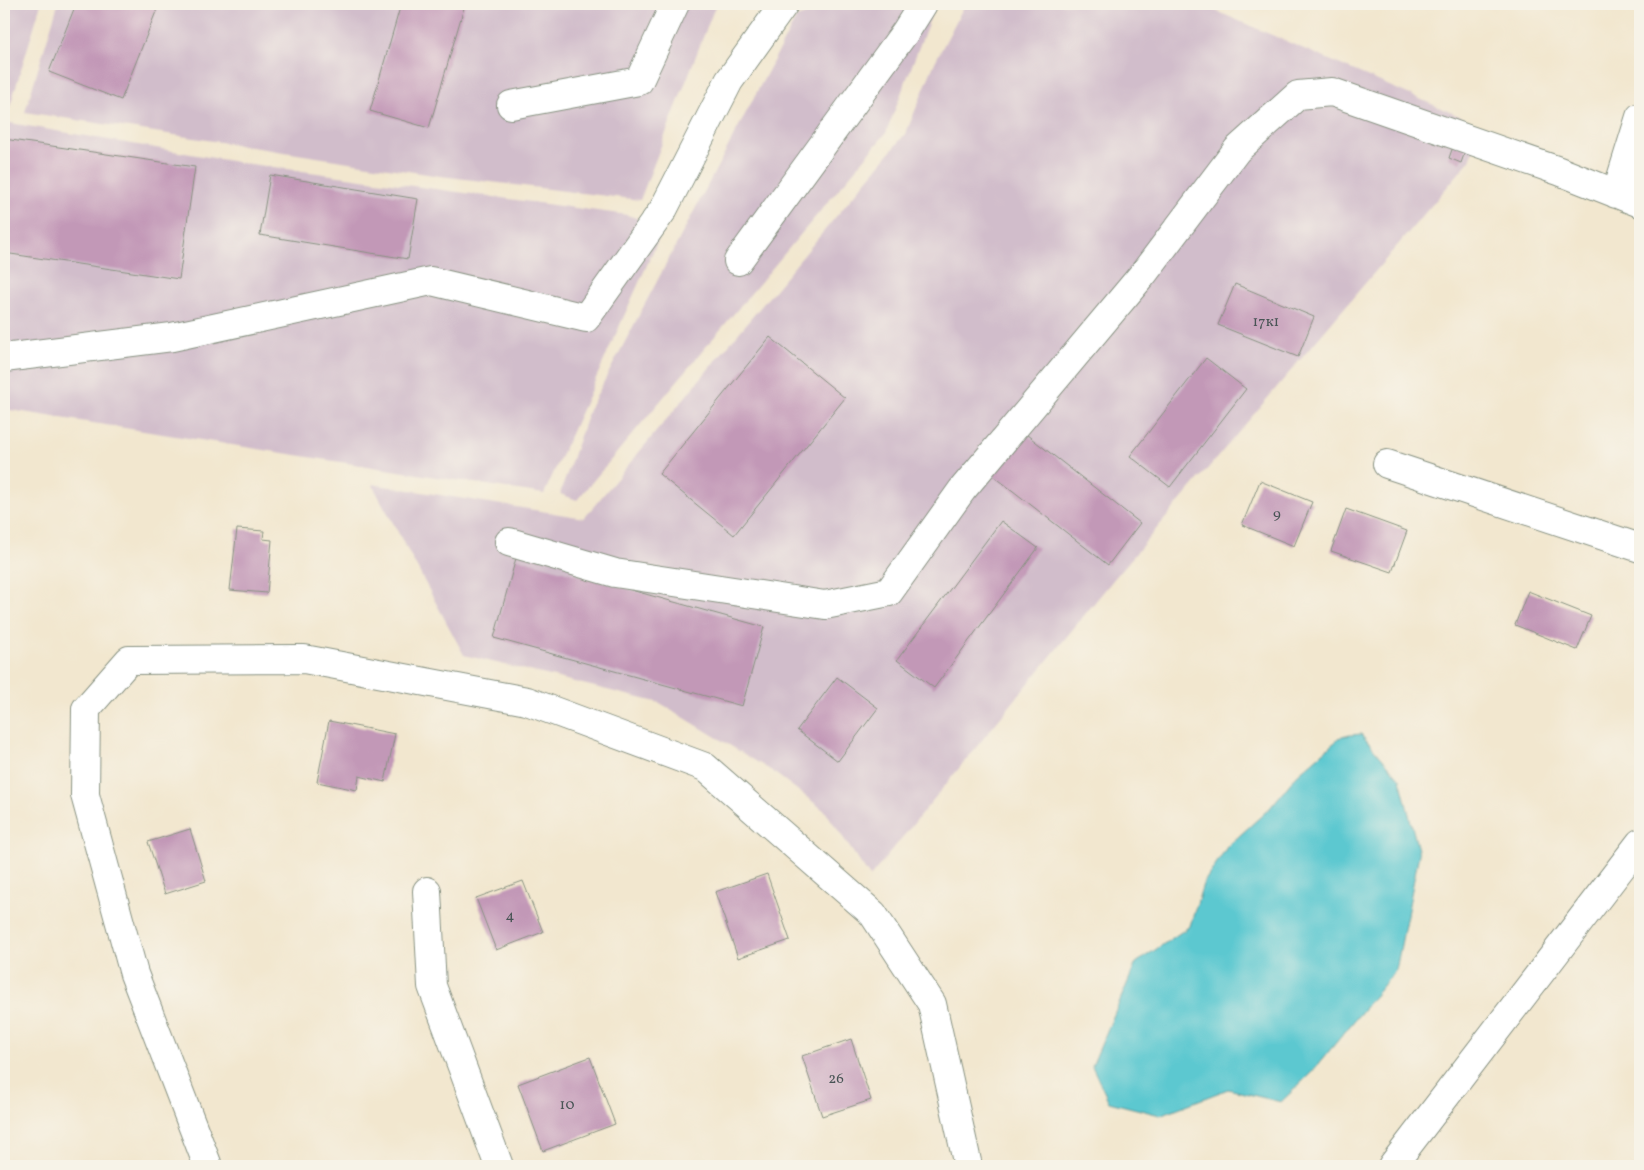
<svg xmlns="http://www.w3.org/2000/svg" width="1644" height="1170" viewBox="0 0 1644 1170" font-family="Vollkorn,serif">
<rect width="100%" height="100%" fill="#f7f3e8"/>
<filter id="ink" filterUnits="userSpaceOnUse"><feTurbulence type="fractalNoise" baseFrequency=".02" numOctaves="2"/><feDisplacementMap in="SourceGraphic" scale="10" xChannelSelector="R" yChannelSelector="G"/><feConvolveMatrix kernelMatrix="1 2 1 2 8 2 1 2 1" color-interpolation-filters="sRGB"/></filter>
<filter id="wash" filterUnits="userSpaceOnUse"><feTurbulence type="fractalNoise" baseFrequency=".0096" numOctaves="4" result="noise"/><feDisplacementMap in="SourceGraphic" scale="20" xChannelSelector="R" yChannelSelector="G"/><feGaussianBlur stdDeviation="1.12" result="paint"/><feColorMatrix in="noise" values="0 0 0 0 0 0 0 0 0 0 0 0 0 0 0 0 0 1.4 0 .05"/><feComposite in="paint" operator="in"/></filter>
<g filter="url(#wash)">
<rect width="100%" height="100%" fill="#f2e7cf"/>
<path fill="#d1bdcb" d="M4,4H41L7,116H4Z
M58,4H716L640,200L440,176L25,112Z
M837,4H924L934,8L886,133L577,500L560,494L589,410L796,18Z
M965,4H1200L1482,126L1470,160L1113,580L870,877L825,811L772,771L660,703L464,655L372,484L584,518L906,133L935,62Z
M4,122L243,163L627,215L664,227L544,494L226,444L4,409Z"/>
<path fill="#5bc8d0" stroke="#3d8282" d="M1361,734L1400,779L1419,854L1396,970L1311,1073L1281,1102L1228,1089L1160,1115L1109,1102L1092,1066L1136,963L1190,926L1203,884L1227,847L1270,808L1297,775L1342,736Z"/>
<g id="blocks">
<path fill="#c298b7" d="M76,4H159L121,100L49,72Z
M401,4H465L429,128L370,111Z
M4,139L195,167L179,279L4,253Z
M1454,144L1466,149L1461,163L1449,158Z
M270,175L418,199L408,259L260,235Z
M1235,284L1314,317L1298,357L1218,325Z
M770,337L845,398L734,535L659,474Z
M1206,358L1246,389L1170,487L1130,456Z
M1022,431L1140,523L1108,565L990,473Z
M1260,481L1312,502L1294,546L1242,525Z
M1346,509L1407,531L1392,572L1331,551Z
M1001,521L1038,548L934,688L897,660Z
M237,529L264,531L263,539L272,540L267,593L230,590Z
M516,558L764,627L742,706L494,638Z
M1528,591L1591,616L1577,650L1515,625Z
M837,677L878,708L838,761L797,730Z
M329,721L395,734L385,782L359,776L357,790L317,782Z
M190,829L206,881L165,894L148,842Z
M767,874L790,940L738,958L715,892Z
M523,881L543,932L496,950L476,898Z
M851,1039L871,1100L822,1116L802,1056Z
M590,1057L615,1124L543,1151L518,1084Z"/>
</g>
</g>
<g filter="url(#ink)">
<use href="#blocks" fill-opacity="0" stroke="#889282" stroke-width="1"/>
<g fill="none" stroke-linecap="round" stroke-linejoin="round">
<defs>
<path id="minor" d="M511,105L639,81L675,4
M1616,194L1640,117
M738,261L906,31L923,4
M4,358L172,337L431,281L586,318L663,210L729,81L784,4
M1387,464L1640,548
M509,542L615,573L825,605L889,592L962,490L1144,273L1237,150L1298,95L1332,92L1559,171L1640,203
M427,891L432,986L499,1166
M208,1166L134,974L85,795L86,709L129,660L304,659L527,701L705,767L873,914L932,1004L968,1166
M1392,1166L1640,843"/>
</defs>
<use href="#minor" stroke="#889282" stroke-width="30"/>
<use href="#minor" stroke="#fff" stroke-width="28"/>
</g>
</g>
<g text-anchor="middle" stroke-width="4" stroke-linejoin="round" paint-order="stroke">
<g font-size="15" fill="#485455">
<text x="1266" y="326">17к1</text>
<text x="1277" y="518">9</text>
<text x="510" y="920">4</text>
<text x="836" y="1083">26</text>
<text x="567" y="1109">10</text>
</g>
</g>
<rect width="1644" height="1170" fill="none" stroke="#f7f3e8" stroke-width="20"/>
</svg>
